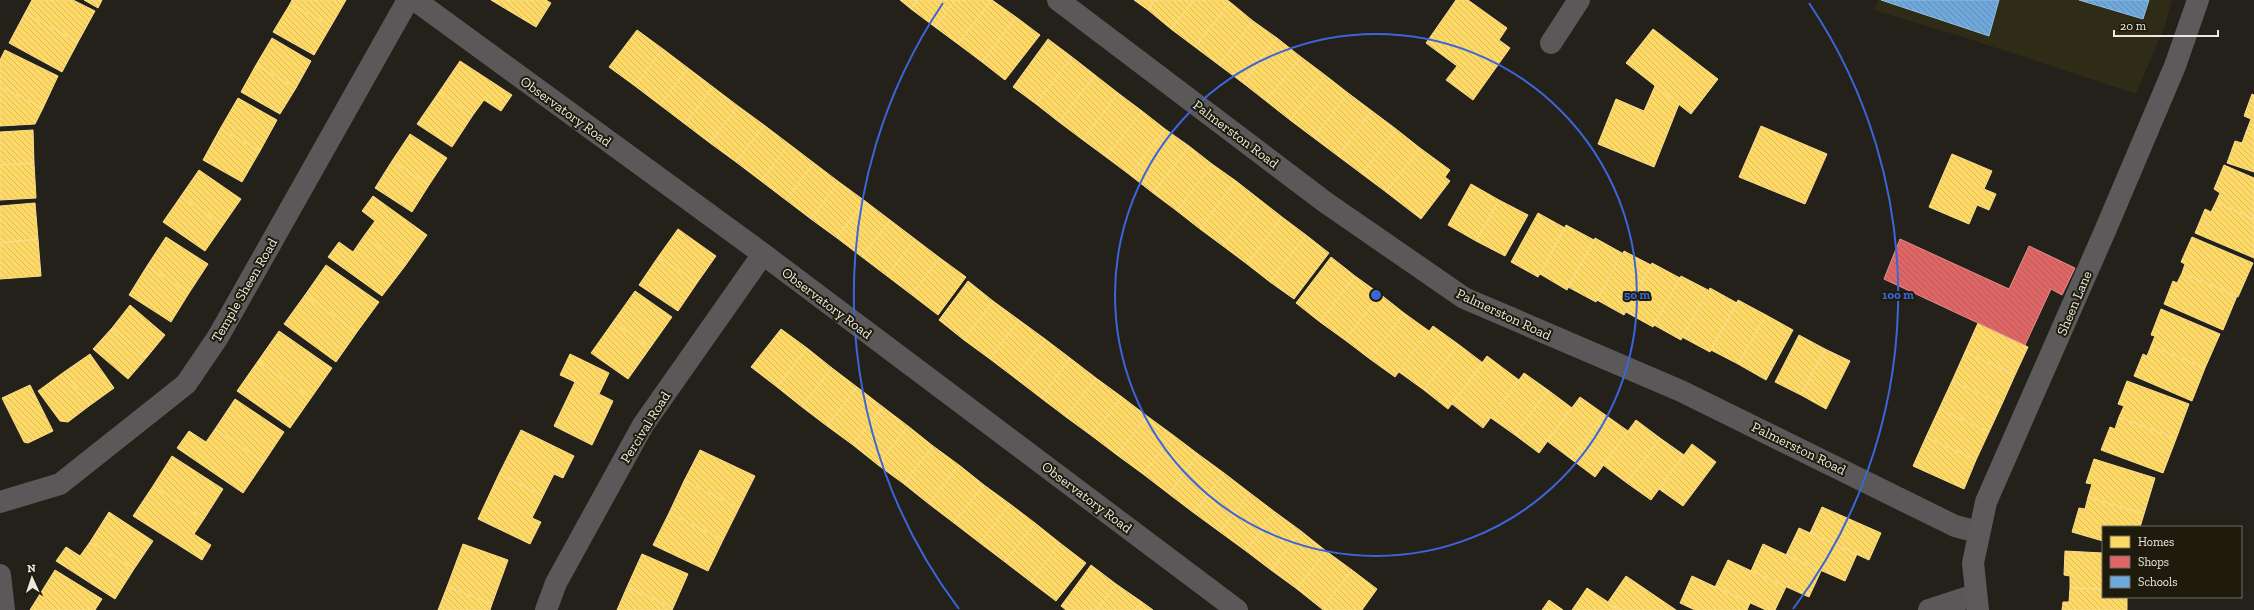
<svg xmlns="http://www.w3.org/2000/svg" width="2254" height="610" viewBox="0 0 2254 610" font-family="'Zilla Slab',serif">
<defs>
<pattern id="homes-back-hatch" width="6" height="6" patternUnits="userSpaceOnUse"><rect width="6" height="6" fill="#ffd966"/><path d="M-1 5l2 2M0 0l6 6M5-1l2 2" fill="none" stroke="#dabc5f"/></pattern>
<pattern id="shops-back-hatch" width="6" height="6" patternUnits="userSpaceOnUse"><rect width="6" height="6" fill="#e06666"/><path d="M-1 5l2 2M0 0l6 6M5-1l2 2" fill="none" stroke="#b25c5c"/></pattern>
<pattern id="schools-back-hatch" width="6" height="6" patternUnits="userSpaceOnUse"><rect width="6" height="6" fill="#6fa8dc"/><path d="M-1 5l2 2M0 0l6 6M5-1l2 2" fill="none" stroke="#638bae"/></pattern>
</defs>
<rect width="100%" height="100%" fill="#232119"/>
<path fill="#2e2b16" d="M1879,0H2172L2165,25L2136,94L1963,37L1873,10Z"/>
<path fill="url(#homes-back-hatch)" stroke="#f9de8b" d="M32,0H73L95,11L78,42L25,13Z
M84,0H102L98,8Z
M292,0H346L331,26L290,4Z
M491,0H546L551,3L536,27Z
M900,0H918L911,9Z
M918,0H955L935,27L911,9Z
M955,0H992L958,44L935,27Z
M992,0L1016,17L982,62L958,44Z
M1134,0H1155L1148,10Z
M1155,0H1194L1171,29L1148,10Z
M1194,0H1227L1230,2L1195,47L1171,29Z
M1456,0H1468L1507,28L1499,40L1510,48L1473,100L1446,80L1457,66L1426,43Z
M1230,2L1253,21L1219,65L1195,47Z
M290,4L331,26L314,55L273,32Z
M25,13L78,42L62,72L9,43Z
M1016,17L1040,35L1005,80L982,62Z
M1253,21L1277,38L1243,83L1219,65Z
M1653,29L1718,79L1691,114L1626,63Z
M637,30L663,49L635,86L609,67Z
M272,38L311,61L296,88L256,65Z
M1277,38L1301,57L1266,101L1243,83Z
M1048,39L1072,57L1036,104L1013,87Z
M663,49L688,68L660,105L635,86Z
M5,50L58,76L43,108L0,87V60Z
M1072,57L1095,75L1059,122L1036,104Z
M1301,57L1325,75L1290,120L1266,101Z
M460,61L512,95L501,111L484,100L473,115L439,92Z
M256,65L296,88L280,114L241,92Z
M688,68L713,87L685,124L660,105Z
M1095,75L1118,93L1083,140L1059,122Z
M1325,75L1348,93L1314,138L1290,120Z
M1655,86L1679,104L1654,167L1598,144L1616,99L1644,111Z
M0,87L43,108L35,124L0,126Z
M713,87L738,106L710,143L685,124Z
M439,92L473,115L452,147L417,124Z
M1118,93L1142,111L1106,157L1083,140Z
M1348,93L1372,111L1338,156L1314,138Z
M2252,94L2254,95V135L2246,132L2251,119L2244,116Z
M238,98L277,120L260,151L220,129Z
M738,106L764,125L736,162L710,143Z
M1142,111L1165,129L1130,175L1106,157Z
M1372,111L1396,129L1362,174L1338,156Z
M764,125L789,144L761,181L736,162Z
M1761,126L1827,154L1805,204L1739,177Z
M220,129L260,151L242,182L203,160Z
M1165,129L1189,146L1153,193L1130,175Z
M1396,129L1420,148L1386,192L1362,174Z
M33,130L34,163L0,165V132Z
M2246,132L2254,135V172L2227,163L2235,141L2242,143Z
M410,134L447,158L429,185L392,161Z
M789,144L814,163L786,200L761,181Z
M1189,146L1212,164L1177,211L1153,193Z
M1420,148L1450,170L1445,177L1450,181L1421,219L1386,192Z
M1952,154L1992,171L1984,189L1996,194L1989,210L1977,205L1969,224L1929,207Z
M392,161L429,185L412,212L375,188Z
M34,163L36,198L0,200V165Z
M814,163L839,182L811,219L786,200Z
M1212,164L1236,181L1200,229L1177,211Z
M2224,165L2254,178V219L2216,202L2220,193L2214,189Z
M199,170L241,199L223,225L181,196Z
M1236,181L1259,199L1223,246L1200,229Z
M839,182L865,201L837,238L811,219Z
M1471,184L1499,200L1476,241L1448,225Z
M181,196L223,225L205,251L163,222Z
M373,196L427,235L405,266L364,236L375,221L362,211Z
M1259,199L1282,217L1247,264L1223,246Z
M1499,200L1528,215L1505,256L1476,241Z
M865,201L890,220L862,257L837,238Z
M2216,202L2254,219V258L2195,233L2205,209L2211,212Z
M35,203L38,239L0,243V206Z
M1538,213L1565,228L1538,277L1511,262Z
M1282,217L1306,235L1270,282L1247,264Z
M890,220L915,239L887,276L862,257Z
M1566,225L1594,240L1567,290L1540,274Z
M678,229L716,256L697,283L658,257Z
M1306,235L1329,253L1294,299L1270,282Z
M364,236L405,266L382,296L328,257L339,242L353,252Z
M166,237L208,264L189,293L147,266Z
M2192,237L2253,263L2238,297L2182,273L2185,264L2181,262Z
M1595,238L1622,253L1596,302L1568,287Z
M38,239L41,276L0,279V243Z
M915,239L940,258L912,295L887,276Z
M1624,251L1651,265L1624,315L1597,300Z
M658,257L697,283L678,311L639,285Z
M1331,257L1355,276L1320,322L1296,303Z
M940,258L966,277L938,315L912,295Z
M1652,263L1680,278L1653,327L1626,312Z
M326,265L379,302L357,332L305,295Z
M147,266L189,293L171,322L129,295Z
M2182,273L2237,296L2223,330L2164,304L2173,281L2177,283Z
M1355,276L1380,294L1345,340L1320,322Z
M1681,276L1708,290L1681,340L1654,325Z
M968,281L993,301L964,340L939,320Z
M1710,288L1737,303L1710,352L1682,337Z
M635,291L672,317L650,348L613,322Z
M1380,294L1404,313L1370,359L1345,340Z
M305,295L357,332L336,362L284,324Z
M1738,300L1766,315L1738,364L1711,350Z
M993,301L1019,320L990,359L964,340Z
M130,305L165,335L147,357L112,328Z
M2161,309L2220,334L2205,368L2151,346L2155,336L2151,335Z
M1404,313L1429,331L1395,377L1370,359Z
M1766,315L1793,330L1766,380L1738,364Z
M1019,320L1045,339L1015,378L990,359Z
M613,322L650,348L628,379L591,353Z
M1978,323L2028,347L2015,375L1965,352Z
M1433,326L1458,344L1424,390L1399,372Z
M112,328L147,357L128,379L93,349Z
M781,329L807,348L777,387L751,367Z
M279,331L332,368L311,398L258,361Z
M1799,335L1825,349L1801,395L1775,382Z
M1045,339L1070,358L1041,398L1015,378Z
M1458,344L1483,363L1448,409L1424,390Z
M2151,346L2205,368L2192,401L2134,376L2143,354L2147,356Z
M807,348L832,368L802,407L777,387Z
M1825,349L1850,361L1826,409L1801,395Z
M1965,352L2015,375L2002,404L1952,381Z
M90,354L114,388L89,406L64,372Z
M570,354L609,373L599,394L613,401L592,445L554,426L575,382L560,375Z
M1487,356L1519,380L1483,428L1452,404Z
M1070,358L1096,378L1066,417L1041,398Z
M258,361L311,398L290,428L237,391Z
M832,368L857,387L827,426L802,407Z
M64,372L89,406L68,422L60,421L38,391Z
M1524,373L1548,390L1515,435L1491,418Z
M1096,378L1122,397L1092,436L1066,417Z
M1952,381L2002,404L1989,432L1939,409Z
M2127,381L2189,404L2176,439L2119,417L2124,406L2118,404Z
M30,385L53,431L28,443L24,442L2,398Z
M857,387L883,407L853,445L827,426Z
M1548,390L1572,408L1539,453L1515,435Z
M1122,397L1147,416L1117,455L1092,436Z
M1580,397L1604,414L1571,459L1547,441Z
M235,399L284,432L264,462L215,429Z
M883,407L908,426L878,465L853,445Z
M1939,409L1989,432L1976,460L1926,437Z
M1604,414L1628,431L1595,477L1571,459Z
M1147,416L1173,435L1143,474L1117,455Z
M2119,417L2176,439L2163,473L2101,450L2110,427L2115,429Z
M1636,420L1660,438L1627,483L1603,465Z
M908,426L933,446L904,484L878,465Z
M215,429L264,462L243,493L177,448L189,431L206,442Z
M521,430L574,456L563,478L554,474L543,496L499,474Z
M1173,435L1198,454L1169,494L1143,474Z
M1926,437L1976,460L1964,489L1913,466Z
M1660,438L1684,455L1651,500L1627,483Z
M1692,444L1716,462L1683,506L1659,489Z
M933,446L959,465L929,504L904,484Z
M700,450L755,476L739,508L684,481Z
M1198,454L1224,473L1194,513L1169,494Z
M172,456L223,489L204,519L153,486Z
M2094,459L2155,478L2144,514L2088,497L2092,484L2086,483Z
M959,465L984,485L954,523L929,504Z
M1224,473L1250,493L1220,532L1194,513Z
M499,474L543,496L532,518L541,522L530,544L478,519Z
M684,481L739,508L723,540L669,513Z
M984,485L1010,504L980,543L954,523Z
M153,486L204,519L194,534L211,545L202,560L133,516Z
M1250,493L1275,512L1246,551L1220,532Z
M2088,497L2144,514L2140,527H2103V541L2072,532L2079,508L2085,509Z
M1010,504L1035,523L1005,562L980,543Z
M1822,507L1881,533L1869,560L1810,533Z
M109,512L153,541L134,569L90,542Z
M1275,512L1301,531L1271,570L1246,551Z
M669,513L723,540L708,571L653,545Z
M1035,523L1060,543L1031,582L1005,562Z
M1799,528L1857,554L1845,581L1786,555Z
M1301,531L1326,551L1297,589L1271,570Z
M90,542L134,569L115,599L56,561L66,547L80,556Z
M1060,543L1086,563L1056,601L1031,582Z
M463,544L508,560L492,604L447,587Z
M1763,544L1821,571L1809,597L1751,571Z
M1326,551L1352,570L1322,609L1297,589Z
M2065,551L2103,553V589L2070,588V576L2064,575Z
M642,554L688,574L673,608L627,587Z
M1728,560L1786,587L1775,610H1766L1715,587Z
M1091,565L1116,584L1097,610H1066L1061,606Z
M55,570L102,599L95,610H30Z
M1352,570L1377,589L1362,610H1324L1322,609Z
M1626,576L1676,610H1619L1608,602Z
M1692,576L1750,603L1747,610H1695L1680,603Z
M1116,584L1142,602L1136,610H1097Z
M447,587L492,604L490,610H438Z
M627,587L673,608L672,610H617Z
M1587,588L1608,602L1619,610H1572Z
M2070,588L2103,589V597H2127V610H2062L2063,602H2069Z
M1549,600L1563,610H1542Z
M1142,602L1153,610H1136Z"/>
<path fill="url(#shops-back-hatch)" stroke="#e48e8b" d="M1900,239L2009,289L2029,246L2075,268L2062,295L2051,289L2025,345L1884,279Z"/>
<path fill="url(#schools-back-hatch)" stroke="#94bcdd" d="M1881,0H1999L1989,36Z
M2079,0H2149L2143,19Z"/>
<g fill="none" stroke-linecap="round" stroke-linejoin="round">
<path stroke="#5a5859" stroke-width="22" d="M415,0L763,254L1237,610
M1058,0L1325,202L1464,298L1681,391L1955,526L1978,532
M1551,43L1579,0
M0,502L60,484L186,384L218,337L408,0
M0,575L4,610
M546,610L556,583L643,425L763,254"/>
<path stroke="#5a5859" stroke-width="22" d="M1929,610L1975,595"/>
<path stroke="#5c5a5a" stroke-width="22" d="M1978,610L1973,563L1986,502L2105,231L2175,66L2198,0"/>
</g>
<g fill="none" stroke="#3c65d9" stroke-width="2">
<circle cx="1376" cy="295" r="261"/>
<path d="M959 609A522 522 0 0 1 943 3M1809 3A522 522 0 0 1 1793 609"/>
</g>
<g text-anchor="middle" stroke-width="4" stroke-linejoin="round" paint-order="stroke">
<g font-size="14" fill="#eceae0" stroke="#1e1b0c">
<text transform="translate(566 111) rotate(36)" y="5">Observatory Road</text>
<text transform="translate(1236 134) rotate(37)" y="5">Palmerston Road</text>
<text transform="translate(244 290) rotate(-60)" y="5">Temple Sheen Road</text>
<text transform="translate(827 303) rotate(37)" y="5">Observatory Road</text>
<text transform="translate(2074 303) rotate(-67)" y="5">Sheen Lane</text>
<text transform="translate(1504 314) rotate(25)" y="5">Palmerston Road</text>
<text transform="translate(645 427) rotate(-58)" y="5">Percival Road</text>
<text transform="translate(1799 448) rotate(26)" y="5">Palmerston Road</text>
<text transform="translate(1087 497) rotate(37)" y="5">Observatory Road</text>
</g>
</g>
<circle cx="1376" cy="295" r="6" fill="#3c65d9" stroke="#1e1b0c" stroke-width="2"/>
<g font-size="12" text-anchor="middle" font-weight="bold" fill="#3c65d9" stroke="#1e1b0c" stroke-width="4" stroke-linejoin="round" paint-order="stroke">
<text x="1637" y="299">50 m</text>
<text x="1898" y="299">100 m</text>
</g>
<rect x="2102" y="526" width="140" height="72" fill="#1e1b0c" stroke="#706e61"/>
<rect x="2110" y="536" width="20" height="12" fill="#ffd966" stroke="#706e61"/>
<text x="2138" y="546" font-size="12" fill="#eceae0">Homes</text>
<rect x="2110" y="556" width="20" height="12" fill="#e06666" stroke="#706e61"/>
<text x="2138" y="566" font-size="12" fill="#eceae0">Shops</text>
<rect x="2110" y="576" width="20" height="12" fill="#6fa8dc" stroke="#706e61"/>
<text x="2138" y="586" font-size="12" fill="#eceae0">Schools</text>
<g transform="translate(32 578) rotate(357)" stroke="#1e1b0c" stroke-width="3" paint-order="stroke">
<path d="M0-3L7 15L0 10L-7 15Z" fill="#eceae0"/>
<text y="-6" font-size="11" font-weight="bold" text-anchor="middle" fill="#eceae0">N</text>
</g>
<path d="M2114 30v6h104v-6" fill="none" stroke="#eceae0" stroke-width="2"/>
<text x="2120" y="30" font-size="12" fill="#eceae0" stroke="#1e1b0c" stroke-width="3" paint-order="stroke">20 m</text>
</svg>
